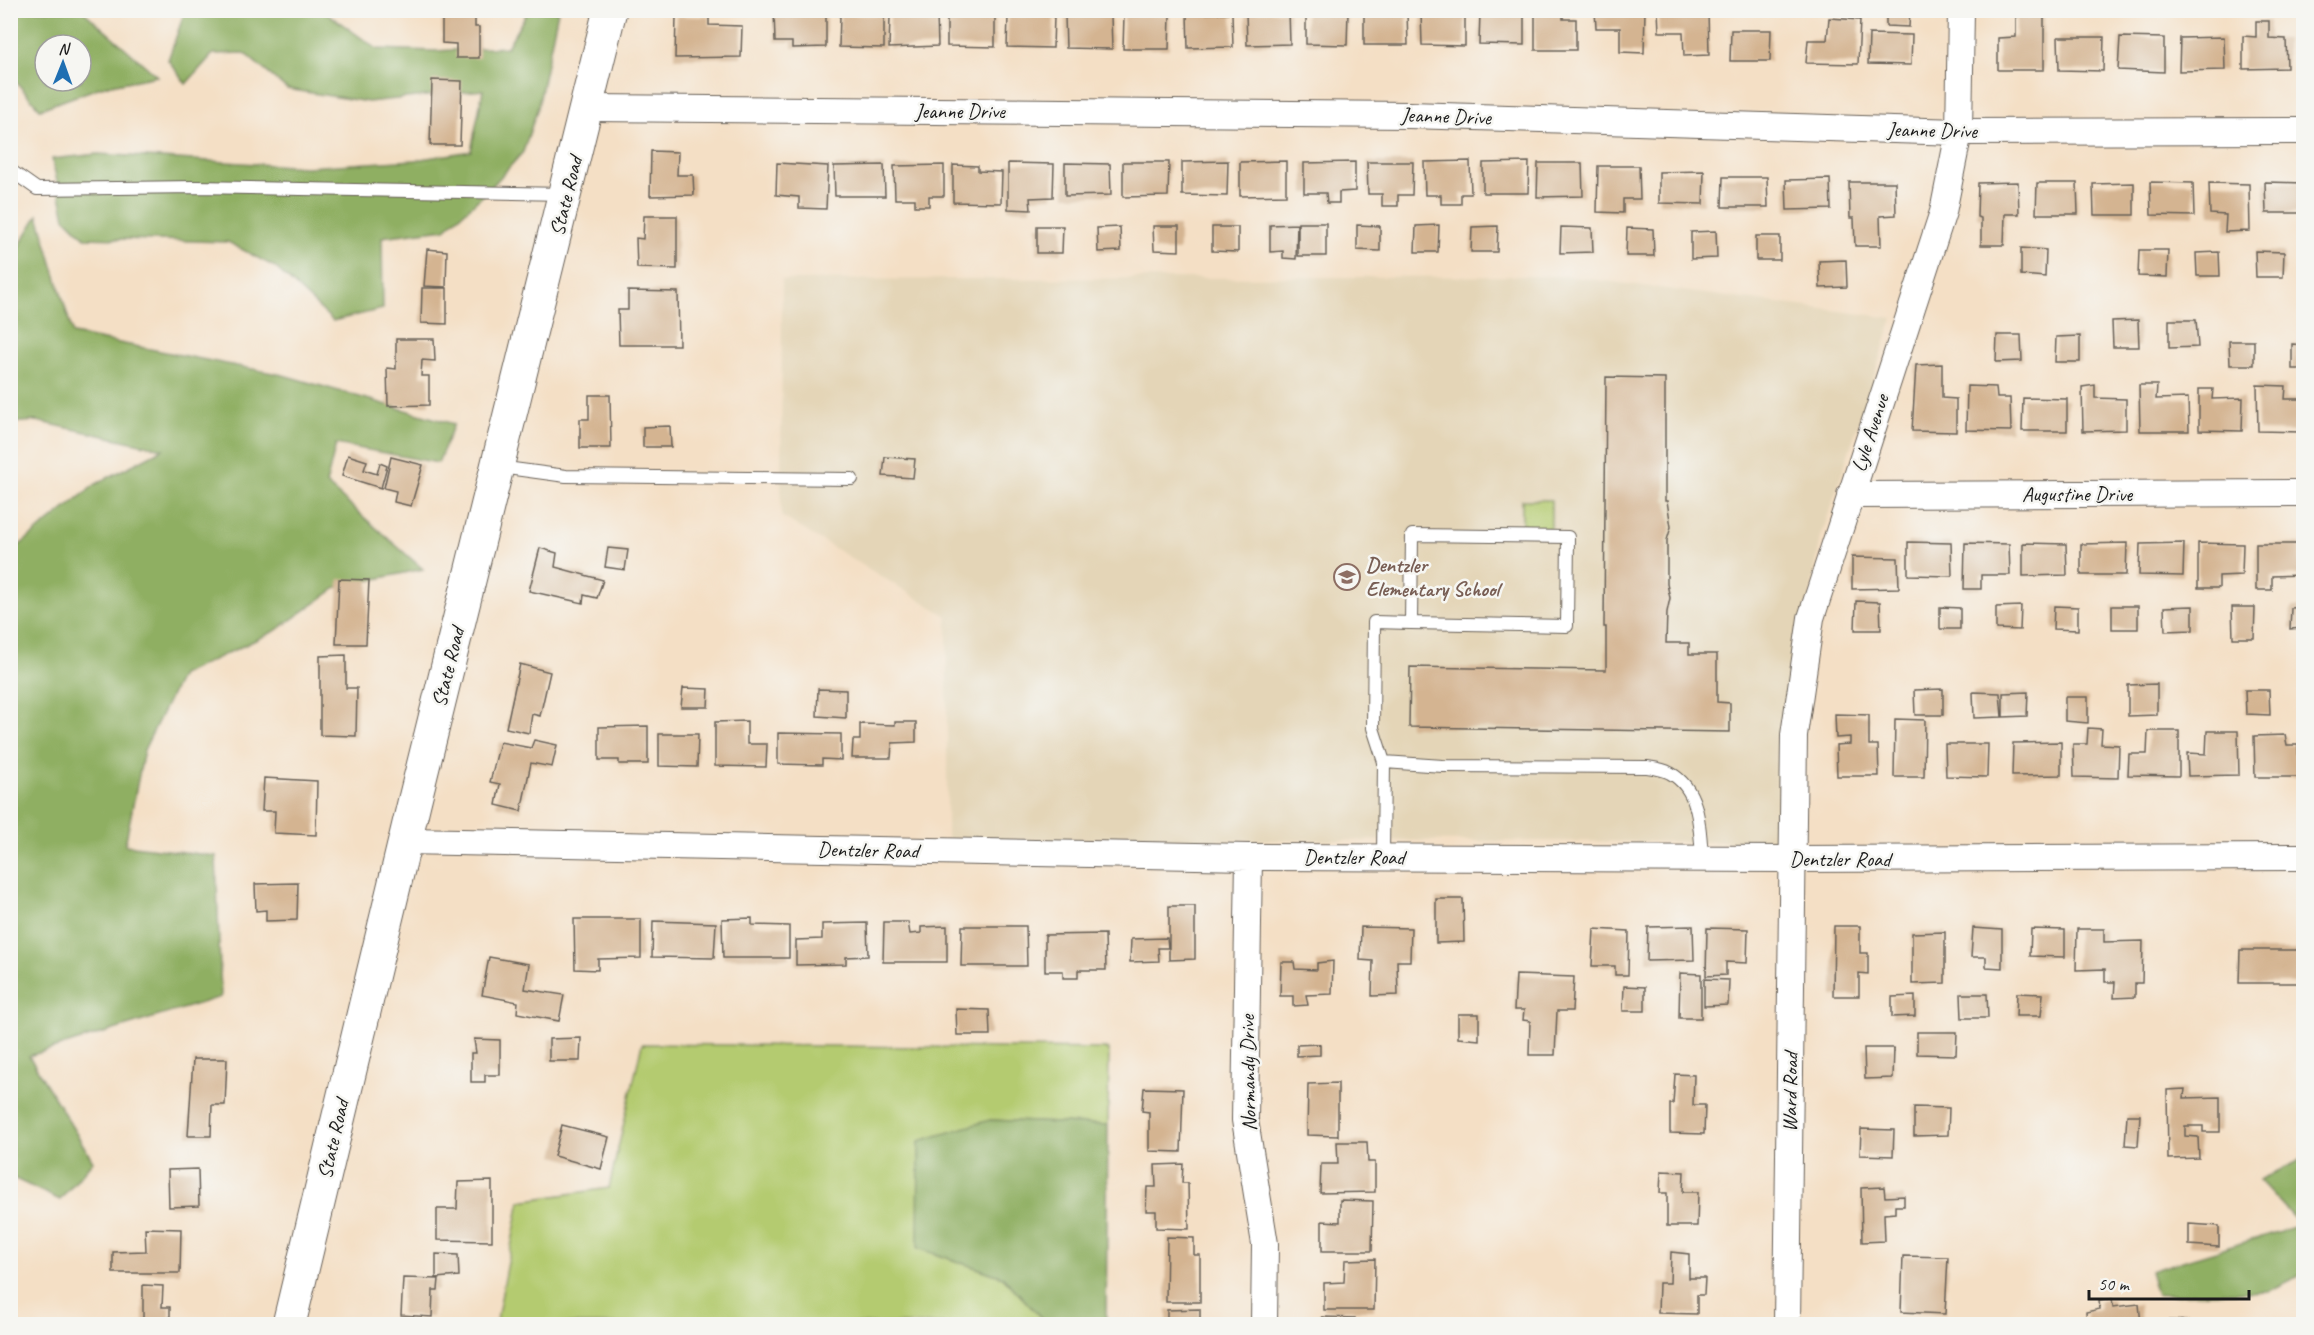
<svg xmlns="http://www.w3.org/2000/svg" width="2314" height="1335" viewBox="0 0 2314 1335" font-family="Caveat,sans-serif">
<rect width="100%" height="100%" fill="#f6f6f2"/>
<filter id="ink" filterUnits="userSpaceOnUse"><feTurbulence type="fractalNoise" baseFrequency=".0167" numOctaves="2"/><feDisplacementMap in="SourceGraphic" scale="12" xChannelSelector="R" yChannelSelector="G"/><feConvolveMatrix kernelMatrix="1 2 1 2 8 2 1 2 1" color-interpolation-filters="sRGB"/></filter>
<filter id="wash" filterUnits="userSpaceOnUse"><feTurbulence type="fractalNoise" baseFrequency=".008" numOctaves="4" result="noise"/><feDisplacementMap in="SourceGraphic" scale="24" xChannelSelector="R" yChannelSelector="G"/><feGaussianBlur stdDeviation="1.35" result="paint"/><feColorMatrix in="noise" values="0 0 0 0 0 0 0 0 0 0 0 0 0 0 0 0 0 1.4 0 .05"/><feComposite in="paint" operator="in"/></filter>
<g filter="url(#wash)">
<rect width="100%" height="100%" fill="#f4dfc5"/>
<path fill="#e4d5b7" d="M1565,276L1893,318L1821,537L1796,674L1777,842L947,839V616L781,516L782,280Z"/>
<path fill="#b4cb6f" stroke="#687446" stroke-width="1.5" d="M1522,500H1551V528L1522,529Z
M642,1044L1109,1049L1108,1125L990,1120L918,1248L1003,1277L1047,1324H496L520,1201L609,1188Z"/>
<path fill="#8faf62" stroke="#56663f" stroke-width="1.5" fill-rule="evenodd" d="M11,10L83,11L157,76L101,87L40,109L11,76ZM45,45H81V81H45Z
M185,11H324L377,49L435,51L507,47L528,11H558L538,107L523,152L486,193L445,229L382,237L383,309L333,321L275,267L228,242L85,238L65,218L52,159L98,154L306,167L415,160L471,151L483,90L368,102L287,89L244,53L213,54L186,84L168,60Z
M38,215L73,334L283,375L454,424L438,463L336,444L326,484L423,569L338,587L275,631L181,675L144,750L125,845L216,856L221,997L29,1056L93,1161L60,1200L11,1177V552L96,484L163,449L36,421L11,423V259Z
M990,1120L1108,1125L1106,1324H1047L1003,1277L918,1248L919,1141Z
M2303,1159V1274L2269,1291L2157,1295L2150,1271L2301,1225L2259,1180Z"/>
<g id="blocks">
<path fill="#d4b491" d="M455,10H475V27H479V58H456V44L442,43V15H455Z
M774,10H826V47L792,48V42H775Z
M1306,10L1348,12L1347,45L1306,44Z
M1364,10L1407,12L1408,45H1364Z
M1535,10H1563V19H1576V50H1535Z
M1595,10H1645L1644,53L1620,52V28H1596Z
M1658,10H1708L1709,55L1684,56L1683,32H1659Z
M1886,10H1910L1909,27L1886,26Z
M2016,10H2044V70H1998V38L2016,37Z
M1289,11L1290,44L1247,45L1246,12Z
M1421,12L1465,13V46L1422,45Z
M1480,12H1524V45L1479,44Z
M1232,13L1233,47L1188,48L1187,14Z
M840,15H884V48L839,47Z
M937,15L938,46L889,48L890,16Z
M947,15L995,16V47L947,46Z
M1111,15L1112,49L1066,48L1065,16Z
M1124,15H1170L1169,49H1123Z
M676,16L709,17V25L742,26L741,57L675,58Z
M1008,16H1054L1053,48L1007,47Z
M1829,18L1860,20L1858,64L1806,63L1808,40H1827Z
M2256,21H2269V38L2286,39L2287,68L2243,69V36L2256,37Z
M1731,30H1771L1770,61H1730Z
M1869,34L1912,35L1911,65L1868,64Z
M2058,37H2104L2103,71L2059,70Z
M2120,37L2164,38V72L2118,70Z
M2224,37L2225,70L2179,71L2180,38Z
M432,80L462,81L460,145H430Z
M651,151L678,152L677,175H693L694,195L650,196Z
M1228,161L1227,196L1182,195V162Z
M1286,161V195L1240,196V162Z
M1470,161L1471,194H1461V204H1441V195H1425L1424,162Z
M1123,162H1169L1168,196L1123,197Z
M1355,162V191L1339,192V203H1327L1326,193H1304V163Z
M1367,162H1413L1412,195H1398V206H1382V194H1368Z
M1529,162L1528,193H1483V163Z
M777,163L828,166L826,209L799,208V197L776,195Z
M1008,163L1054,164L1053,197L1030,198L1031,210L1008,209Z
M1065,163L1110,164L1111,195L1065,196Z
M1538,163H1582L1583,196L1537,197Z
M884,165L885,196H835L834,166Z
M944,165V196H929V206H915V199H895L894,166Z
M953,165L978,166V171L1002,172L1001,203L953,202Z
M1598,166H1639L1640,199H1623V213L1597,212Z
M1704,171L1703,204L1659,203V172Z
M1723,177H1767L1768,207H1722Z
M1830,179L1831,209L1787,210L1786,180Z
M1849,182H1895L1896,215L1880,216L1881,246H1855L1854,218H1850Z
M2018,182L2019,214H2005L2004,245H1981V218L1977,217L1978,183Z
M2150,182L2193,183L2194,216L2151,215Z
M2265,182L2304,183V213H2266Z
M2037,183H2077L2078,214H2036Z
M2134,183V215H2094L2093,184Z
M2209,183L2249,184L2250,231L2225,232L2226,215L2210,214Z
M644,216H677V269L637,268L636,238L643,239Z
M1298,223H1326V256H1298Z
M1297,224L1296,259L1283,258V251L1270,252V225Z
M1357,225L1380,226V251L1357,250Z
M1439,225L1438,252H1415L1416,226Z
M1037,226H1063L1062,253H1037Z
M1153,226H1179V251L1154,250Z
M1498,226L1497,252H1471L1472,227Z
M1120,227L1121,251L1098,252L1097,228Z
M1212,227H1238V252L1212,251Z
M1561,227L1592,228L1593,252L1560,253Z
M1627,228L1653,229L1654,256H1626Z
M1716,231L1717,258L1691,259V232Z
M1756,236H1780V260H1756Z
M2021,248L2046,250L2045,277L2021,275Z
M427,249L447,251L446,287L424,286Z
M2139,250H2168L2167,277L2138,276Z
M2255,251L2284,252L2283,277H2256Z
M2219,252L2220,276H2197L2196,253Z
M1846,260L1847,287L1820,288L1819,261Z
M422,288H447V324L421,323Z
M628,291L678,292L679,345H619L618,310H628Z
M2138,320L2139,347H2113L2112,321Z
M2169,320H2196L2198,347L2169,348Z
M1997,335H2021L2022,361L1996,362Z
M2080,336V362H2055L2056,337Z
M396,339H434L435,361L422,360L421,376H429V405L388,406L387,368L396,369Z
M2229,341H2254V365H2230Z
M2292,344L2304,345V369H2292Z
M1942,364V398L1956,399V432L1912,431L1916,365Z
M1606,377L1665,378V501H1667L1671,527L1667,540V584L1670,598L1667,612L1666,643H1689V654H1717V702L1730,703V732L1409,727L1410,667L1606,670V627H1604Z
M2095,385V398L2126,399V430L2083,431L2082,387Z
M2139,385H2157L2156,399L2188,398L2189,431H2140Z
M2257,385L2286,386L2285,399H2301V432L2258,431Z
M1967,386L1996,387L1997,398H2010L2011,431L1966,430Z
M2199,389H2213L2212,399L2243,398L2242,431L2199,430Z
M589,395H610L611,448H580V419H589Z
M2023,398L2067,399V431H2022Z
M670,426L671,447H643V427Z
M348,455L367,461L364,470L377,474L380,463L387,466L381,488L342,476Z
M391,457L423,465L411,506L394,502L396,491L384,488Z
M885,457L915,459L913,478L883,476Z
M1908,542L1951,543L1952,576L1908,575Z
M1965,543L2009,544L2010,575H1981V589H1964Z
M2023,543L2066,544L2067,575L2023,576Z
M2127,543L2126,575H2081V544Z
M2184,543L2183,576L2139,575L2140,544Z
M2198,543L2243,544L2242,575L2219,576V588H2198Z
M2256,544H2300L2301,575L2272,576V590H2256Z
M540,548L557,553L555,567L603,580L597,598L584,595L583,603L529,591Z
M608,548L628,550L625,570L605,567Z
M1852,557L1898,558L1899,588L1852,589Z
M339,579L369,580L366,644H336Z
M1856,601L1880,602L1881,630H1855Z
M2021,606L2020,630L1996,629V607Z
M2054,606L2078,607V630L2053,629Z
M2112,606H2138V629H2112Z
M2193,606V630L2165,631L2164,607Z
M1940,607L1960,608V629H1940Z
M2232,607H2255L2254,638H2233Z
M2304,607V628L2290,629L2291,608Z
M346,655V688H357L356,736L320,735V656Z
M520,664L550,672L540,716L532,714L529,733L506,728Z
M2157,684V715L2128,716V685Z
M683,688L709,689L708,707H681Z
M818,689L846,690V718L817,716Z
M1943,689V715H1915L1914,690Z
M2245,690H2269L2270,715L2246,714Z
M1973,692L2000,693L2002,717L1974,718Z
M2028,692L2027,716L2003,717V693Z
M2065,697H2088V723L2065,721Z
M1835,714L1869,715V745H1878L1879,776H1837L1836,745L1850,744V737L1836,738Z
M1895,719L1925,720L1924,777H1894Z
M747,721V744H767L766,767L715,766V722Z
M895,722H916V742L892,743L891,758H852L853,740H860V724L895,725Z
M648,726V764H619V760H599V727Z
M2088,728L2102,729L2101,744L2119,745L2118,778L2074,777L2073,744H2087Z
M2148,731H2179V776L2128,775L2129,754H2147Z
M2207,731H2238L2239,775L2188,776L2187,753L2206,754Z
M778,733L841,734V760L822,759V765L778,764Z
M659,734H698L697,767L659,766Z
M2285,735L2287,745H2298L2299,777H2255L2254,736Z
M534,740L557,745L552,767L531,763L521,811L496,805L500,784L490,782L500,742L531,748Z
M2061,742V775L2012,776L2013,743Z
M1945,744H1988L1987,777L1946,776Z
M264,778L317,781L316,835L274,833L275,811H262Z
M298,883L297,920L266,921V910L256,911L255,884Z
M1436,899H1463L1464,942L1436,943Z
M1169,906H1195V959L1169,960Z
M752,918V925L789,926V958H723L722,919Z
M574,919H641V958L598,959V970L575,969Z
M653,921L716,923L714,958L652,957Z
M884,922H908L910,934L921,933V927L947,926V962H883Z
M867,923L868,956L846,957V964L796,965V940L822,939V924Z
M962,926H1026L1027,966H961Z
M1693,926L1694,960L1647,961L1648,927Z
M1834,926H1860V953H1868V974L1859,973V996H1833Z
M1361,927L1411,928L1410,961H1397L1398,995L1372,996L1373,961L1360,960Z
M1707,928L1748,929L1747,963L1726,962V975L1706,976Z
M1973,928L2002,930V968L1986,967V957H1971Z
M1594,929L1629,931L1628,975H1615V966H1592Z
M2031,929L2065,930V957L2030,956Z
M2077,929H2104V942L2143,941L2142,983H2135V997L2114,998L2115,982H2105V969L2076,970Z
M1945,932V983L1912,984V933Z
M1105,934L1106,970H1078V978H1063V971H1045V935Z
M1167,938L1168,948H1158L1159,961L1130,962L1131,939Z
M2240,950H2302L2303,983H2239Z
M489,957L529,964L525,989L564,995L559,1021L517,1013L518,1002L482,995Z
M1333,961L1332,994L1306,995L1308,1005L1293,1006V996H1280L1281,962H1294L1295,969L1317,970V963Z
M1680,973L1701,974V1018H1679Z
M1516,975L1574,977L1572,1011H1557L1555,1055H1529L1530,1021L1523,1020L1524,1010H1514Z
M1704,979L1729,980L1728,1005L1704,1006Z
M1624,986L1645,987V1011H1623Z
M2017,993L2043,994L2041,1016H2016Z
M1961,994H1987L1988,1018H1962Z
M1915,996V1016L1892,1017V997Z
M956,1009L989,1010L990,1035H957Z
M1458,1014H1479V1040L1458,1038Z
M1917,1032H1957L1956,1055L1917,1054Z
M581,1038L580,1061H549V1039Z
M474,1039L500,1040V1075H485V1082H471V1053H476Z
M1320,1044V1055L1297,1056V1045Z
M1864,1048H1894L1893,1078L1865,1079Z
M193,1059H227L225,1105H212L211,1136H188Z
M1675,1074L1694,1075L1693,1105H1705L1704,1134L1670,1133V1104H1673Z
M1338,1083V1136L1307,1135L1308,1084Z
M1144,1088L1183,1089L1181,1152L1149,1151V1112L1142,1111Z
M2185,1089L2184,1098L2220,1097V1132H2203V1126H2185V1136L2198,1137L2199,1158L2168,1159L2167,1090Z
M1914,1107L1949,1108L1948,1135L1914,1136Z
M2127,1115H2140L2138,1146L2125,1145Z
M562,1125L609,1137L601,1169L554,1156Z
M1861,1129L1894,1130L1893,1156L1860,1155Z
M1337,1142H1367L1368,1162H1375V1192L1320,1193L1321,1164H1338Z
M1183,1164L1182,1183H1188L1189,1229L1156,1228V1211H1146L1147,1187H1156L1155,1165Z
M198,1169L199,1206L169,1207L168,1170Z
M1661,1171L1684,1172L1683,1192H1698L1697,1226H1667V1193H1660Z
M492,1181V1241L437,1240V1209H457L458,1182Z
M1884,1187L1885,1197L1904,1196V1206H1895V1213L1884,1214L1885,1241L1862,1242L1861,1188Z
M1340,1200L1373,1201L1372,1251H1322V1221L1340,1222Z
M2189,1224L2219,1226V1247L2189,1245Z
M145,1228L181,1229L180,1273H113V1252L146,1251Z
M1167,1237L1194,1238V1255H1200V1302H1166Z
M1671,1252L1689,1254V1278H1705L1704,1295H1697V1314L1658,1313L1659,1283H1670Z
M436,1254L458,1255L459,1276L436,1278Z
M1903,1256L1948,1257L1945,1314L1901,1312Z
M1375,1259L1374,1310H1324V1283L1344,1282L1345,1260Z
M403,1278L439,1279L438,1290H433L432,1317L401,1315Z
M143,1285L163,1286L162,1307H170V1324H143Z
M2112,1299L2113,1307L2139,1304L2141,1324H2087L2086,1312L2100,1309L2099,1301Z
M1200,1309V1324H1167V1310Z
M1322,1317L1355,1318V1324H1322Z
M2156,1320L2204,1321L2203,1324H2156Z"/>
</g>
</g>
<g filter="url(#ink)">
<use href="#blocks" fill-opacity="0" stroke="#686057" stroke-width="1.5"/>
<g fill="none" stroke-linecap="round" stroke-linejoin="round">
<defs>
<path id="lane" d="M10,170L37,189L197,187L564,194
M499,467L566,476L852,479
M1412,535L1568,537L1567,626L1411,623Z
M1384,762L1443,766L1647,767C1654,768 1663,769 1670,773C1700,789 1700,828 1702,859
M1383,857L1384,762L1373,728L1374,622L1411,623"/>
<path id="street" d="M588,108L1409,115L1959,132L2304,131
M1850,495L2304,493
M405,841L1249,857L1792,859L2304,857
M1249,857L1245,1120L1265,1244L1264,1324
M1787,1324L1794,735L1811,618L1943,212L1959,132L1961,10"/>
<path id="secondary" d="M289,1324L414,803L610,10"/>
</defs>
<use href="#lane" stroke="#686057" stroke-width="14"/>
<use href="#street" stroke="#686057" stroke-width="28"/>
<use href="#secondary" stroke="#686057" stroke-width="35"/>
<use href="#lane" stroke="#fff" stroke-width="12"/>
<use href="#street" stroke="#fff" stroke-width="26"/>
<use href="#secondary" stroke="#fff" stroke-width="33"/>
</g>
</g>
<defs>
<symbol id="school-ring" viewBox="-11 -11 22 22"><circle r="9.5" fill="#f6f6f2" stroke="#8d6e63" stroke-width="1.5"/><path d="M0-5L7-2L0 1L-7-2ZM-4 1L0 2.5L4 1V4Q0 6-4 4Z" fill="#8d6e63"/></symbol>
</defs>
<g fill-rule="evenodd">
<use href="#school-ring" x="1332" y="562" width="30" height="30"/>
</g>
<g text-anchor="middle" stroke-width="5" stroke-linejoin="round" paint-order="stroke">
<g font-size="21" fill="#1c1c1c" stroke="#f6f6f2">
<text x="960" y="118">Jeanne Drive</text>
<text transform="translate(1446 116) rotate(2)" y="7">Jeanne Drive</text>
<text transform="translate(1932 130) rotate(1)" y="7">Jeanne Drive</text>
<text transform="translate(566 196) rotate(-76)" y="7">State Road</text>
<text transform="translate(1870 433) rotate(-72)" y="7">Lyle Avenue</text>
<text x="2077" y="501">Augustine Drive</text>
<text transform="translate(448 667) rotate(-76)" y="7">State Road</text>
<text transform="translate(868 850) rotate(1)" y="7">Dentzler Road</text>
<text x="1354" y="864">Dentzler Road</text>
<text x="1840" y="866">Dentzler Road</text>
<text transform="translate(1248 1073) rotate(-91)" y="7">Normandy Drive</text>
<text transform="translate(1790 1092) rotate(-89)" y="7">Ward Road</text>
<text transform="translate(333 1139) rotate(-77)" y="7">State Road</text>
</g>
<g font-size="21" font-weight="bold" fill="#785e54" stroke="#f6f6f2" text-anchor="start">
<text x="1366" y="572">Dentzler<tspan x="1366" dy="24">Elementary School</tspan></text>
</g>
</g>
<rect width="2314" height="1335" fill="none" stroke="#f6f6f2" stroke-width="36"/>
<g transform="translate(63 63) rotate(1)"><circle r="28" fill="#f6f6f2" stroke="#9f9f9c" stroke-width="1.5"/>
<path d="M0-4.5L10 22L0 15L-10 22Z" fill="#1f6fb2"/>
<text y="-9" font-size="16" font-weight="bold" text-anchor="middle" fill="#1c1c1c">N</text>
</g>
<path d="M2089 1290v9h160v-9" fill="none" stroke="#1c1c1c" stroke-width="3"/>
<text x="2098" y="1290" font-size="18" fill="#1c1c1c" stroke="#f6f6f2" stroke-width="4.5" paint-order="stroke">50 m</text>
</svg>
